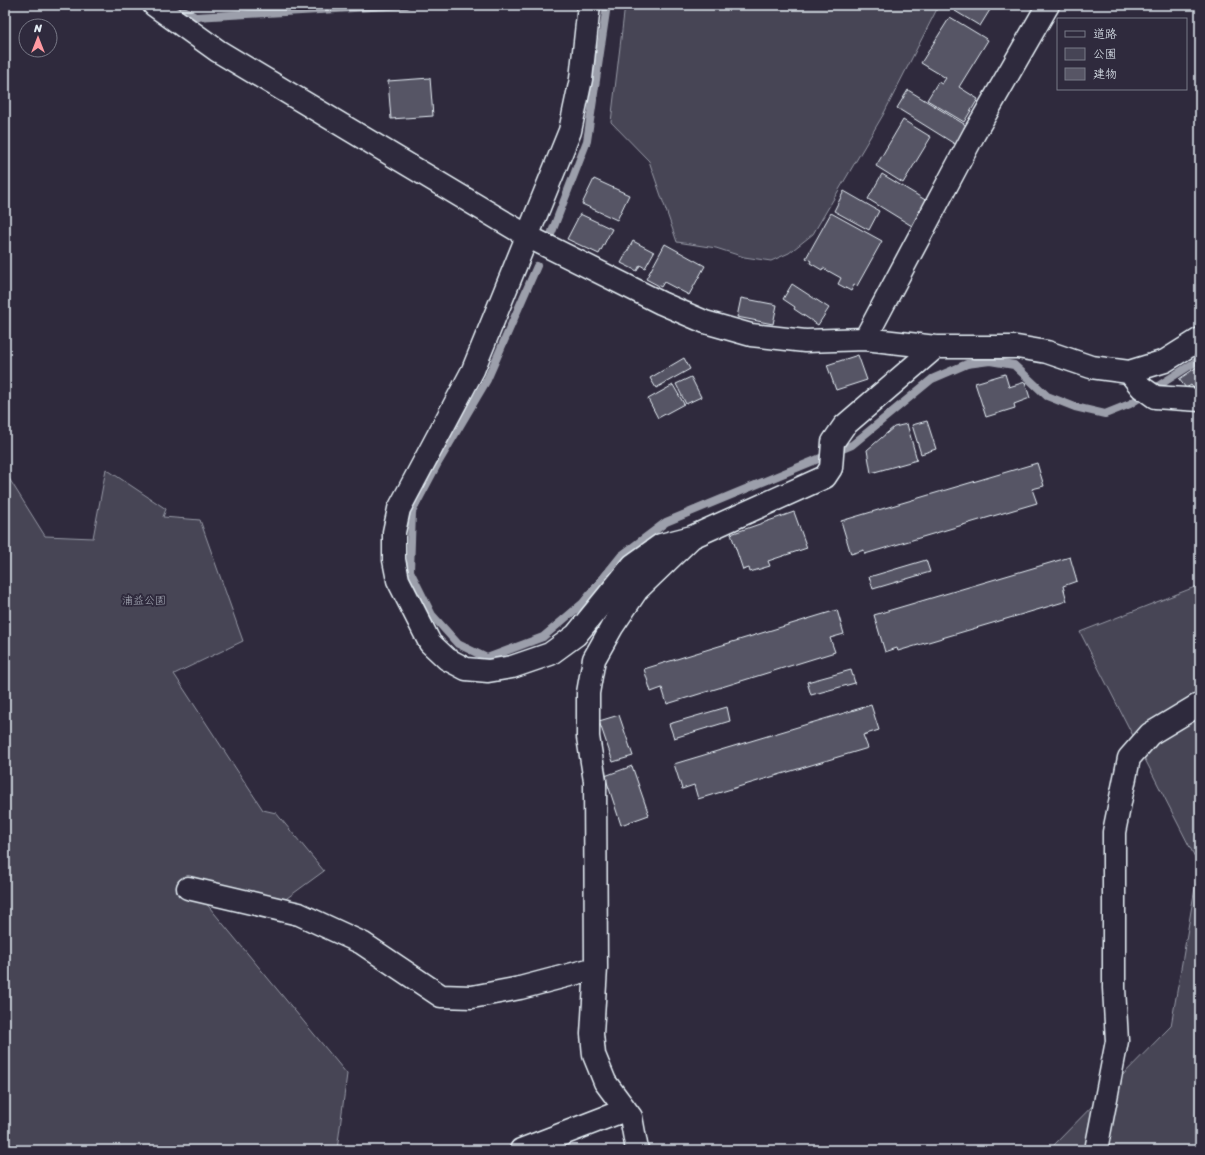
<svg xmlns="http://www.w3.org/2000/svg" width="1205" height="1155" viewBox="0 0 1205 1155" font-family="Sriracha,'Klee One',sans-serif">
<rect width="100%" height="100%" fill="#2f2a3d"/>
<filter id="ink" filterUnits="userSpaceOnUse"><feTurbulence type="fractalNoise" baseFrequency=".025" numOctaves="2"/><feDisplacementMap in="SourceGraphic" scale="8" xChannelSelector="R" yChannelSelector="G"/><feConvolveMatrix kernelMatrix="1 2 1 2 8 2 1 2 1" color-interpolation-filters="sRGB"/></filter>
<g filter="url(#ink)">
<path fill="#464455" stroke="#979aa6" d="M625,5H939L883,115L813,234L789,253L771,261L744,257L716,248L677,242L649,161L611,122Z
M106,469L166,509L163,517L200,520L243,641L174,674L263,810L276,813L324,871L283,901L186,879L347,1074L337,1150H5V472L45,536L93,538Z
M1200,585V1150H1049L1171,1026L1199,865L1080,632Z"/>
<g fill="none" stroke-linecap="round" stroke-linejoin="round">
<path stroke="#9c9fab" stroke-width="8" d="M176,5L195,17L406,5
M550,237L587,141L607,5
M537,266L487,380L438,463L412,512L410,571L432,615L458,644L487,658L543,637L583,603L621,556L666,522L852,445L932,379L967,364L990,361L1014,365L1047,396L1075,407L1105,414L1130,404L1200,359"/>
</g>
<path fill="#575565" stroke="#e8f1f8" d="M959,5H993L980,26L955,11Z
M950,17L988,40L959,87L978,99L964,122L927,100L938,82L942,84L946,78L921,63Z
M430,78L433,116L391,119L388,81Z
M908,90L969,127L958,146L897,108Z
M903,120L931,137L903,183L876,166Z
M882,174L927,201L912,226L868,199Z
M594,179L629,195L617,220L582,204Z
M844,191L879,211L869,230L834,211Z
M831,213L882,241L857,286L854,285L851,291L838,284L841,278L823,268L822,270L810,263L811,261L806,258Z
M580,214L612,229L599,254L567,239Z
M633,241L654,252L645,268L640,265L637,271L621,263Z
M665,244L705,266L689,295L664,282L661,287L646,279Z
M792,284L829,308L818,325L794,309L795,307L783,299Z
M741,298L777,305L773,324L737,317Z
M858,355L867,380L836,390L827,365Z
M684,358L690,369L656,388L650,378Z
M1200,365V389L1196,391L1191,385L1186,388L1179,379Z
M1005,374L1009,387L1025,382L1030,398L1014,404L1015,408L986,417L975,383Z
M691,377L701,397L686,404L676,384Z
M673,385L684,404L658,418L648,399Z
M927,421L936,449L921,454L912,425Z
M907,424L917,460L871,473L867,450L894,427Z
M1037,463L1044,486L1032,489L1037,503L865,554L864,550L851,554L841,521Z
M794,512L807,548L768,561L770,566L750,572L749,568L743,570L731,534Z
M1070,557L1077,581L1063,586L1067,601L898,651L897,648L885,652L874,615Z
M926,560L930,572L873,589L869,577Z
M837,610L844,634L830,638L835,652L667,704L662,688L651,692L644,669Z
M851,670L855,683L811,695L807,682Z
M871,705L879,730L863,735L868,748L698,799L694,785L682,789L674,764Z
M727,707L730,721L674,738L669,724Z
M619,715L633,756L613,762L599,721Z
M632,766L649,815L621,825L605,776Z"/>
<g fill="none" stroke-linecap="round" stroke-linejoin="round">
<defs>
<path id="street" d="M154,5L218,51L529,237L661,303L705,322L751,335L805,341L865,339L936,347H1017L1047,352L1091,367L1129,372L1165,361L1200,339
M589,5L581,79L570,131L473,370L399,509L394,532V560L398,580L430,643L447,659L466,669L488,671L512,667L550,654L576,635L633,565L661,545L692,537
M865,339L974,134L1048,5
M1129,372L1141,387L1155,397L1200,400
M188,888L299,914L362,943L441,996L472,997L520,988L596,968
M521,1150L625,1110
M637,1150L631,1117L605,1082L594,1055L592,1034L596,968L595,781L588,737V693L594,659L612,627L637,590L692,537L825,477L831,468L833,442L844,426L936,347
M1096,1150L1117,1041L1114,988V832L1129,758L1150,734L1200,704"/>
</defs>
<use href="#street" stroke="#e8f1f8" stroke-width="25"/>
<use href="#street" stroke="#2f2a3d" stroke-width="22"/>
</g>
</g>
<g text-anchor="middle" stroke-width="4" stroke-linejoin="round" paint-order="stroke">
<g font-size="11" fill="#afb4bf" stroke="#2f2a3d">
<text x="144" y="604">浦益公園</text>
</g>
</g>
<rect width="1205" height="1155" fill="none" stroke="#2f2a3d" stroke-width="20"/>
<rect x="10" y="10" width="1185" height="1135" fill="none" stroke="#e8f1f8" stroke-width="1.5" filter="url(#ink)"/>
<rect x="1057" y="18" width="130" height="72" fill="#2f2a3d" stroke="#797a88"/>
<rect x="1065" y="31" width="20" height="6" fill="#2f2a3d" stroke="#797a88"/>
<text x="1093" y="38" font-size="12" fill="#e8f1f8">道路</text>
<rect x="1065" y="48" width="20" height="12" fill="#464455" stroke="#797a88"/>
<text x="1093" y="58" font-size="12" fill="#e8f1f8">公園</text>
<rect x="1065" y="68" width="20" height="12" fill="#575565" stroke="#797a88"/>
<text x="1093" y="78" font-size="12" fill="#e8f1f8">建物</text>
<g transform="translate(38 38)"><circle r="19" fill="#2f2a3d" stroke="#797a88"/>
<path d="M0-3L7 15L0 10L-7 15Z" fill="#ff9aa2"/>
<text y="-6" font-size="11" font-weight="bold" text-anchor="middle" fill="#e8f1f8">N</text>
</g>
</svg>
